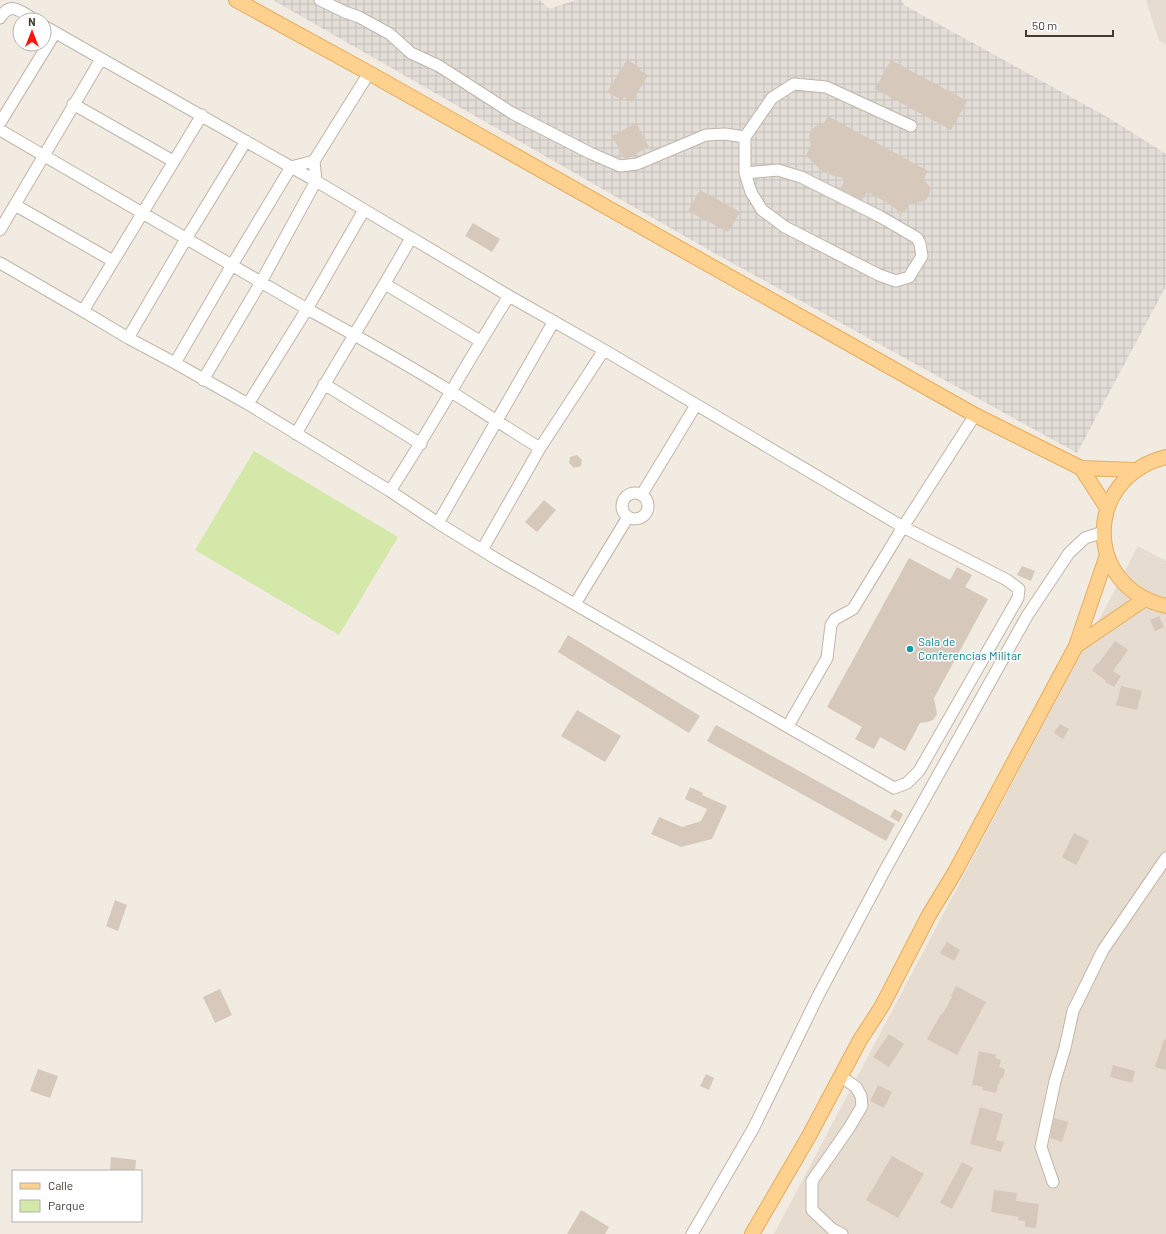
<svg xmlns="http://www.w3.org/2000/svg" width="1166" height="1234" viewBox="0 0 1166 1234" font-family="Barlow,sans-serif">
<defs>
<pattern id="industrial-grid" width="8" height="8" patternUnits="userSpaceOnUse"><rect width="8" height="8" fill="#e3ddd8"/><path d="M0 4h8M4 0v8" fill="none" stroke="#c4bfba"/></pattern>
</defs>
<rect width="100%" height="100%" fill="#f2ebe2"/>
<path fill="#e6dcd0" d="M1146,0H1166V44L1159,41Z
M1138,546L1166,561V1234H774Z"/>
<path fill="url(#industrial-grid)" d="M273,0H540L549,9L576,0H902L904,5L1109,118L1166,154V286L1077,453L714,253Z"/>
<path fill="#d3e8a9" d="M254,451L398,537L339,635L195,550Z"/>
<path fill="#d6c8bb" d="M627,60L641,68L640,70L648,75L632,102L624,97L622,100L607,92Z
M891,60L967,101L951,130L875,89Z
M828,116L928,171L923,179L930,187V192L926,200L917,203H910L906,210L901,214L890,204L867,192L862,200L840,189L846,179L828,174L820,169L806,155L811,145L809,140L810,132L816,126L823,124Z
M636,123L649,147L628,158H624L612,136Z
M700,190L740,212L728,232L688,211Z
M473,223L500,239L492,252L465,236Z
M577,455L582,460L581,466L574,468L569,463L570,457Z
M544,500L556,510L537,532L525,522Z
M909,558L950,580L957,567L972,575L965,587L988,599L934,698L937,714L933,720L928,722L920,723L905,751L880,737L874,749L855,739L862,727L827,707Z
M1022,566L1035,571L1031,581L1017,575Z
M1159,616L1164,627L1155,631L1150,620Z
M568,635L700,716L689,733L558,652Z
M1115,641L1128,650L1113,671L1121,676L1114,687L1105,682L1106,681L1092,670L1097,663L1098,664Z
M1121,686L1142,691L1137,710L1116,705Z
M577,710L621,736L605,762L561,736Z
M1060,724L1069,729L1063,739L1054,733Z
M716,725L895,824L886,841L707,741Z
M690,787L703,793L702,795L727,806L712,839L681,847L651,834L659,817L682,827L701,821L707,809L685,799Z
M894,809L903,814L899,822L890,817Z
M1074,833L1089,841L1076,865L1062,857Z
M115,900L127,905L118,931L106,926Z
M947,942L960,950L954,961L940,953Z
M956,986L986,1002L957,1055L927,1039L941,1014L942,1015L952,997L951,996Z
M220,989L232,1015L215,1023L203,997Z
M889,1034L904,1044L889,1067L873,1057Z
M1164,1039L1166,1040V1070L1155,1067Z
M979,1051L996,1055L995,1058L1001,1060L999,1067L1005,1069L1003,1078H1001L999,1084H998L996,1093L982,1090L983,1087L972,1085Z
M1113,1065L1135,1071L1132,1083L1110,1077Z
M38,1069L58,1076L50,1098L30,1091Z
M706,1074L714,1078L709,1090L700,1086Z
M878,1085L892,1092L884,1108L870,1101Z
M980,1107L1003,1114L996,1140L1004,1142L1001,1152L970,1144Z
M1054,1118L1068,1122L1062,1142L1050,1138Z
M892,1156L924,1174L898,1218L866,1200Z
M111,1157L136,1160L135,1171H110Z
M962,1162L973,1168L952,1209L940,1203Z
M994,1190L1017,1193L1016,1201L1039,1204L1036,1228L1025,1227V1221L1018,1220L1019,1217L991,1212Z
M581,1210L609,1227L605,1234H567Z"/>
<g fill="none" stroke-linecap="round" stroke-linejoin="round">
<defs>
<path id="minor" d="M320,0L345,12L359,17L390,34L411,53L439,66L512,113L590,153L620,166L637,164L706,135L725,134L745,137L772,98L794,84L826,87L911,126
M0,18C11,0 21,12 35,20
M73,104L173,161
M0,123L55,33
M0,130L307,309C355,335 403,362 450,391C480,410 510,430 540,448
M745,137V173L751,192L762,210L785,227L879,275L896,281L909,277L922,256L920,244L917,238L879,216L801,177L778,170L745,173
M15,205L113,261
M0,230L101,59
M0,263L83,311L128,338L175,363L248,404L390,491L438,523L498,560L894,788L907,783L919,771L1018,598L1019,589L1007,580L903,527L604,350L509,296L316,181L291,167L44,26
M385,284L480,341
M83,311L202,115
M128,338L186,239L246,141
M175,363L232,265L291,167L314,161
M203,380L261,282L316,181L314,161L369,73
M324,384L421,444
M248,404L307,309L364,210
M296,434C333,368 374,304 411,238
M390,491C432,427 468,360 509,296
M622 506a13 13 0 1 1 26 0a13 13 0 1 1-26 0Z
M642,494L696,405
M438,523L554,321
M482,550L540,448L604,350
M575,604L628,517
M788,726L827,658L831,625L835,619L853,609L903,527L975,415
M840,1076L856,1087L861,1096L862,1106L849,1128L812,1181V1210L832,1229L842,1234
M1053,1182L1041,1147L1055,1081L1065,1048L1073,1011L1103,950L1166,858
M692,1234L753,1129L819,994L885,870L1027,616L1069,553L1085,538L1103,532"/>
<path id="major" d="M236,0L369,73L975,415L1081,468L1135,470
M1166,457C1083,478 1083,587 1166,606
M1081,468L1107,508
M1076,646L1145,599
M752,1234L809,1136L860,1040L882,1006L929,915L955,872L1076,646L1107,555"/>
</defs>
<use href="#minor" stroke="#c0b5a8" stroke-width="13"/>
<use href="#major" stroke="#e5ac5d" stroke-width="16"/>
<use href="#minor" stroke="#fff" stroke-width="11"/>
<use href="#major" stroke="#ffd18e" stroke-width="14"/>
</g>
<circle fill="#0f9aa8" stroke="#fff" stroke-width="1.5" cx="910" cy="649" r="4"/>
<g text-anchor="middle" stroke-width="3" stroke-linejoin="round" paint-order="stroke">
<g font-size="12" fill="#0d838f" stroke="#fff" text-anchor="start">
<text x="918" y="646">Sala de<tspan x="918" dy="14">Conferencias Militar</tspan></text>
</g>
</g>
<rect x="12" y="1170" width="130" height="52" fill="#ffffff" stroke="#b4b1ad"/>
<rect x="20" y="1183" width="20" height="6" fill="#ffd18e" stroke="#b4b1ad"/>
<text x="48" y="1190" font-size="12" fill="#433b33">Calle</text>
<rect x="20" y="1200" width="20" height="12" fill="#d3e8a9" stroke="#b4b1ad"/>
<text x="48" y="1210" font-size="12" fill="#433b33">Parque</text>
<g transform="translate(32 32)"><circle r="19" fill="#ffffff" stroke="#b4b1ad"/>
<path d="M0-3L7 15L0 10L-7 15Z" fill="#fe140d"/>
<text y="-6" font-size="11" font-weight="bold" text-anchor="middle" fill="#433b33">N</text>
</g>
<path d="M1026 30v6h87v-6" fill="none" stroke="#433b33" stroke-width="2"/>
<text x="1032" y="30" font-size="12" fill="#433b33" stroke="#ffffff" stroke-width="3" paint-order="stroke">50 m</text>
</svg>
